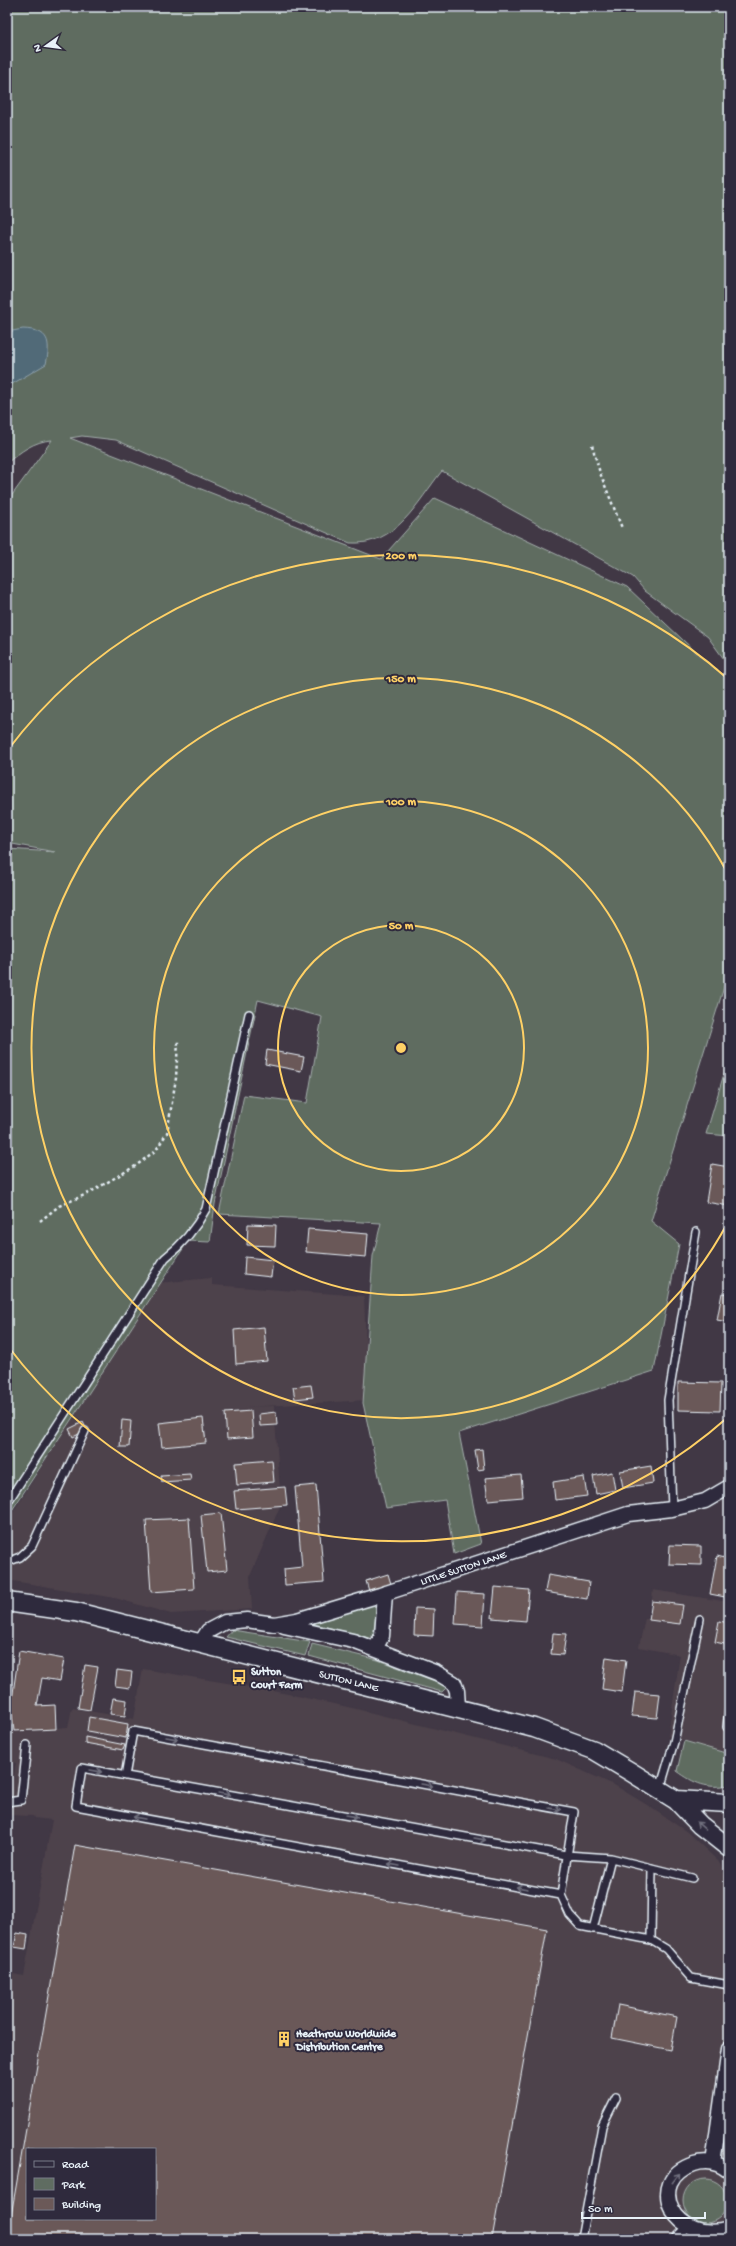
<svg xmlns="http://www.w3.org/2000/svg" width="736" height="2246" viewBox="0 0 736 2246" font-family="'Gochi Hand',sans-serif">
<rect width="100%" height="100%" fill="#413845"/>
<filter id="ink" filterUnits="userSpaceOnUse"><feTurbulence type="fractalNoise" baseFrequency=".025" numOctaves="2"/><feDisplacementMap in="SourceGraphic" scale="8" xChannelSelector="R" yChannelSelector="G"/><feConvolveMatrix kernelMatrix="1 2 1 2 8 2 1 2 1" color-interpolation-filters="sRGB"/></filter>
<g filter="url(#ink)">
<path fill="#4e424b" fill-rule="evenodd" d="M212,1278V1285L364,1296L368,1400L244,1407L274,1406L281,1504L250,1576L252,1609L171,1614L115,1598L7,1580V1522L157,1283Z
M653,1590L729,1602V1754L668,1736L680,1655L639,1647L645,1618L650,1619Z
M143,1669L269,1690L352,1708L556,1759L614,1785L647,1805L687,1832L720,1863L729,1892V2239H7V2075L12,2049H7V1973L24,1976L52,1820L34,1818L33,1816L7,1815V1792L12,1788L16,1763L9,1761L12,1748L7,1745L8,1732L68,1727L72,1708L134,1719ZM27,2149H155V2219H27Z"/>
<path fill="#5f6c61" stroke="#a4aeac" d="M7,7H729V666L708,637L645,591L633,577L442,471C417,502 397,546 350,543L116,440L82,436L70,438L381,559L435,498L627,587L702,658L729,680V971L651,1221L679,1244L654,1371L459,1433L481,1544L454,1554L445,1500L386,1508L363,1403L373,1256L381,1223L219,1214L244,1095L307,1103L322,1017L258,1000L215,1204L210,1242L188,1241L7,1518V849L55,852L7,843V502L52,440C34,441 20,452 7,463Z
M729,1057V1136L706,1134Z
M373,1604L377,1611L373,1635L369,1638L311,1623Z
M232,1630L310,1642L305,1656L226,1637Z
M312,1644L378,1660L448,1686L442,1692L309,1656Z
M684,1741L729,1754V1785C707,1789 695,1784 677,1771Z
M683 2201a22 22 0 1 1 44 0a22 22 0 1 1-44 0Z"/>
<path fill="#516a78" stroke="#8da0ab" d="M23,329C49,330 51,341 46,364L7,387V332Z"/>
<path fill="#6b5958" stroke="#e8f1f8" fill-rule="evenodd" d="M267,1050L304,1057L301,1071L265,1064Z
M712,1164L729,1167V1206L706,1202Z
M248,1224L276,1225L275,1246L247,1245Z
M308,1229L368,1234L366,1257L306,1252Z
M245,1257L273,1260L271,1277L244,1274Z
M722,1293L729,1294V1322L717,1320Z
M264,1327L267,1361L236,1364L234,1330Z
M678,1382L721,1383L720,1411L678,1410Z
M311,1385L313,1397L295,1399L293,1387Z
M251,1411L253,1437L227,1439L225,1413Z
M276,1412L277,1425L260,1426L259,1414Z
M203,1418L206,1443L162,1447L159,1423Z
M122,1420L131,1421L129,1447H120Z
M83,1422L87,1430L73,1437L69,1429Z
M482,1449L484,1469L478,1470L475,1450Z
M272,1460L274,1482L237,1485L235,1463Z
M651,1466L653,1483L623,1488L620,1471Z
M612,1472L615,1490L596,1494L593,1476Z
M190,1474L191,1480L162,1482L161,1476Z
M521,1475L523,1497L488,1500L485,1478Z
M584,1477L587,1496L555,1500L553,1482Z
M316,1485L324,1582L285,1585L284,1569L302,1567L295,1487Z
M285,1487L287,1505L236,1509L234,1491Z
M221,1513L227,1570L207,1572L201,1515Z
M189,1518L194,1589L151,1592L146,1520Z
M670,1545L701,1546V1565L669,1564Z
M717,1556L729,1559V1577L725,1597L710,1594Z
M388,1574L391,1584L369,1591L366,1581Z
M548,1575L589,1582L587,1599L545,1592Z
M495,1587L529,1590L526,1621L492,1618Z
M457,1592L485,1594L483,1626L455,1624Z
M652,1601L683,1605L680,1624L649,1620Z
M415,1608L434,1609L433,1636L414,1635Z
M719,1621L729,1623V1645L715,1642Z
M553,1633L566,1634L563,1655L551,1654Z
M19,1651L64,1659L60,1681L42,1678L37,1706L55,1705L56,1729L14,1731L11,1707Z
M606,1657L626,1660L622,1692L602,1689Z
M85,1665L98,1667L90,1710L78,1708Z
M117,1670L132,1672L130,1688L115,1686Z
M635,1692L660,1694L657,1718L632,1716Z
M113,1698L127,1700L125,1716L110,1714Z
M89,1717L128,1724L126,1738L87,1731Z
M85,1737L125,1745L123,1750L85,1743Z
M75,1845L547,1929L492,2239H7ZM27,2149H155V2219H27Z
M17,1933L28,1935L26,1949L14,1947Z
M618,2005L677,2017L671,2050L612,2038Z"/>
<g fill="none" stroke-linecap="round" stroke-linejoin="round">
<defs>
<path id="service" d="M7,1503L165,1258C183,1244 195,1230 206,1209L249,1014
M672,1509L668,1400L696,1232
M7,1562L20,1557L32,1546L85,1431
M729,1709L727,1727H729
M125,1776L133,1731L574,1812L561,1895L570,1915L580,1926L651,1940L666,1949L691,1978L729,1985
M660,1789L674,1742L700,1619
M7,1802L21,1800L27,1745
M561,1895L76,1806L82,1768L566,1855L611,1858L692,1878
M593,1929L611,1858
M651,1940L652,1868
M581,2239L602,2126L616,2098
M675,2239L683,2231"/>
<path id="minor" d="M284,1626L353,1641L437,1673L454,1683L457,1691L458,1707
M201,1642L208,1631L225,1622L247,1620L274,1624L297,1620L380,1595L628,1514L672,1509L705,1501L729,1487
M375,1649L382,1636L385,1593
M713,2163L729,2049
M729,2171C719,2163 706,2160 694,2164C642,2181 676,2246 729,2229"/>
<path id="tertiary" d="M7,1602L76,1612L534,1728L594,1750L631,1772L676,1800L700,1825L729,1848
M676,1800L729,1803"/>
</defs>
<use href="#service" stroke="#e8f1f8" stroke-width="10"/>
<use href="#minor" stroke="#e8f1f8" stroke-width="17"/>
<use href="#tertiary" stroke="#e8f1f8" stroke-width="21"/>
<path stroke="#e8f1f8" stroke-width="2.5" stroke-dasharray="3 3" stroke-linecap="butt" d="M592,445L600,473L622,528
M40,1221L59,1206L87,1194L137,1165L156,1150L167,1133L176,1078L178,1041"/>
<use href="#service" stroke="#2f2a3d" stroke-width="7"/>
<use href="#minor" stroke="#2f2a3d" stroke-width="14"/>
<use href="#tertiary" stroke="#2f2a3d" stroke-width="18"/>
</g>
<defs><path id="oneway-shaft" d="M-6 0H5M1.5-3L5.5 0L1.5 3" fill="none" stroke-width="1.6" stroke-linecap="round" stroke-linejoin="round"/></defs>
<g stroke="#70707e">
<use href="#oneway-shaft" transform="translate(172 1738) rotate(10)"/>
<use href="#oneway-shaft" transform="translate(300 1762) rotate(10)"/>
<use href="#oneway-shaft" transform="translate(96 1771) rotate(10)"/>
<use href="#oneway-shaft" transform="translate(427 1785) rotate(10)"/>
<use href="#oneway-shaft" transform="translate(224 1794) rotate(10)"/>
<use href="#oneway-shaft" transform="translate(555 1809) rotate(10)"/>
<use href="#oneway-shaft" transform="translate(352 1816) rotate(10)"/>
<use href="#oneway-shaft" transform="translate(139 1818) rotate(-170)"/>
<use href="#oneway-shaft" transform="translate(701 1826) rotate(-139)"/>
<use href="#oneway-shaft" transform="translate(480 1839) rotate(10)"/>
<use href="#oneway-shaft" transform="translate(267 1841) rotate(-170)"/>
<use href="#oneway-shaft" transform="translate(394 1865) rotate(-170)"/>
<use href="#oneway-shaft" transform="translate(522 1888) rotate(-170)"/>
<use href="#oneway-shaft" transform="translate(676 2178) rotate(-52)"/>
</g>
</g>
<g fill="none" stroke="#ffd166" stroke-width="2">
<circle cx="401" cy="1048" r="123"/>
<circle cx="401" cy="1048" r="247"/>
<path d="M728 1222A370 370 0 1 1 728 874"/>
<path d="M728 1417A493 493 0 0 1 7 1345M7 751A493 493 0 0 1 728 679"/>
</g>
<defs>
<symbol id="bus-bare" viewBox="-9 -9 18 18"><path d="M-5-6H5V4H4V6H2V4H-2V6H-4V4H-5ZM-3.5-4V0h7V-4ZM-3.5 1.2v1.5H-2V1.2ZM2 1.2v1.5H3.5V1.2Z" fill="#ffd166" stroke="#2f2a3d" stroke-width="2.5" paint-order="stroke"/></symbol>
<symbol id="building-bare" viewBox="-9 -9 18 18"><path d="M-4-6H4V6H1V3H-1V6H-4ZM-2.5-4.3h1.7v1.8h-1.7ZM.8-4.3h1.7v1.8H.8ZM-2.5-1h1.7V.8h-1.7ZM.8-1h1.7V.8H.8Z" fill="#ffd166" stroke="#2f2a3d" stroke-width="2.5" paint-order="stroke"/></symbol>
</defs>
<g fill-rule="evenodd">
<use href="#bus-bare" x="228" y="1666" width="22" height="22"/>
<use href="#building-bare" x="273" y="2028" width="22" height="22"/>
</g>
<g text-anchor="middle" stroke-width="4" stroke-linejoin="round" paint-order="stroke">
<g font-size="11" fill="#e8f1f8" stroke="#2f2a3d">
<text transform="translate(463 1567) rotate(-18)" y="4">LITTLE SUTTON LANE</text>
<text transform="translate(349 1680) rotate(14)" y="4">SUTTON LANE</text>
</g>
<g font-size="11" font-weight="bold" fill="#e8f1f8" stroke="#2f2a3d" text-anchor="start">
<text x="251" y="1675">Sutton<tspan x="251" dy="13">Court Farm</tspan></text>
<text x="296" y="2037">Heathrow Worldwide<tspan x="296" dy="13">Distribution Centre</tspan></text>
</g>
</g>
<circle cx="401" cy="1048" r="6" fill="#ffd166" stroke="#2f2a3d" stroke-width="2"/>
<g font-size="12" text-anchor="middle" font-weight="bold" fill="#ffd166" stroke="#2f2a3d" stroke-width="4" stroke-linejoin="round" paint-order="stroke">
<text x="401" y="559">200 m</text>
<text x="401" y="682">150 m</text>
<text x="401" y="805">100 m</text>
<text x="401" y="929">50 m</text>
</g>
<rect width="736" height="2246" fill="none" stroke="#2f2a3d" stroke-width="24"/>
<rect x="12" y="12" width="712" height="2222" fill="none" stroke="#e8f1f8" stroke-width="1.5" filter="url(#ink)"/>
<rect x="26" y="2148" width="130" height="72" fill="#2f2a3d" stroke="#797a88"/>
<rect x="34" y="2161" width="20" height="6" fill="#2f2a3d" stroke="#797a88"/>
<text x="62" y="2168" font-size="12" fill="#e8f1f8">Road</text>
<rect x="34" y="2178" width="20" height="12" fill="#5f6c61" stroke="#797a88"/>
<text x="62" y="2188" font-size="12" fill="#e8f1f8">Park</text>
<rect x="34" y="2198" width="20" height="12" fill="#6b5958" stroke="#797a88"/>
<text x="62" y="2208" font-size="12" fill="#e8f1f8">Building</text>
<g transform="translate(46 46) rotate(256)" stroke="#2f2a3d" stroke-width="3" paint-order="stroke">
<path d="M0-3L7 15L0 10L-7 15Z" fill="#e8f1f8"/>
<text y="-6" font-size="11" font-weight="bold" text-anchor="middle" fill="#e8f1f8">N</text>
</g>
<path d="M582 2212v6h123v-6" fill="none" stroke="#e8f1f8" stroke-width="2"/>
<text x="588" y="2212" font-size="12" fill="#e8f1f8" stroke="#2f2a3d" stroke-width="3" paint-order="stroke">50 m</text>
</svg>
